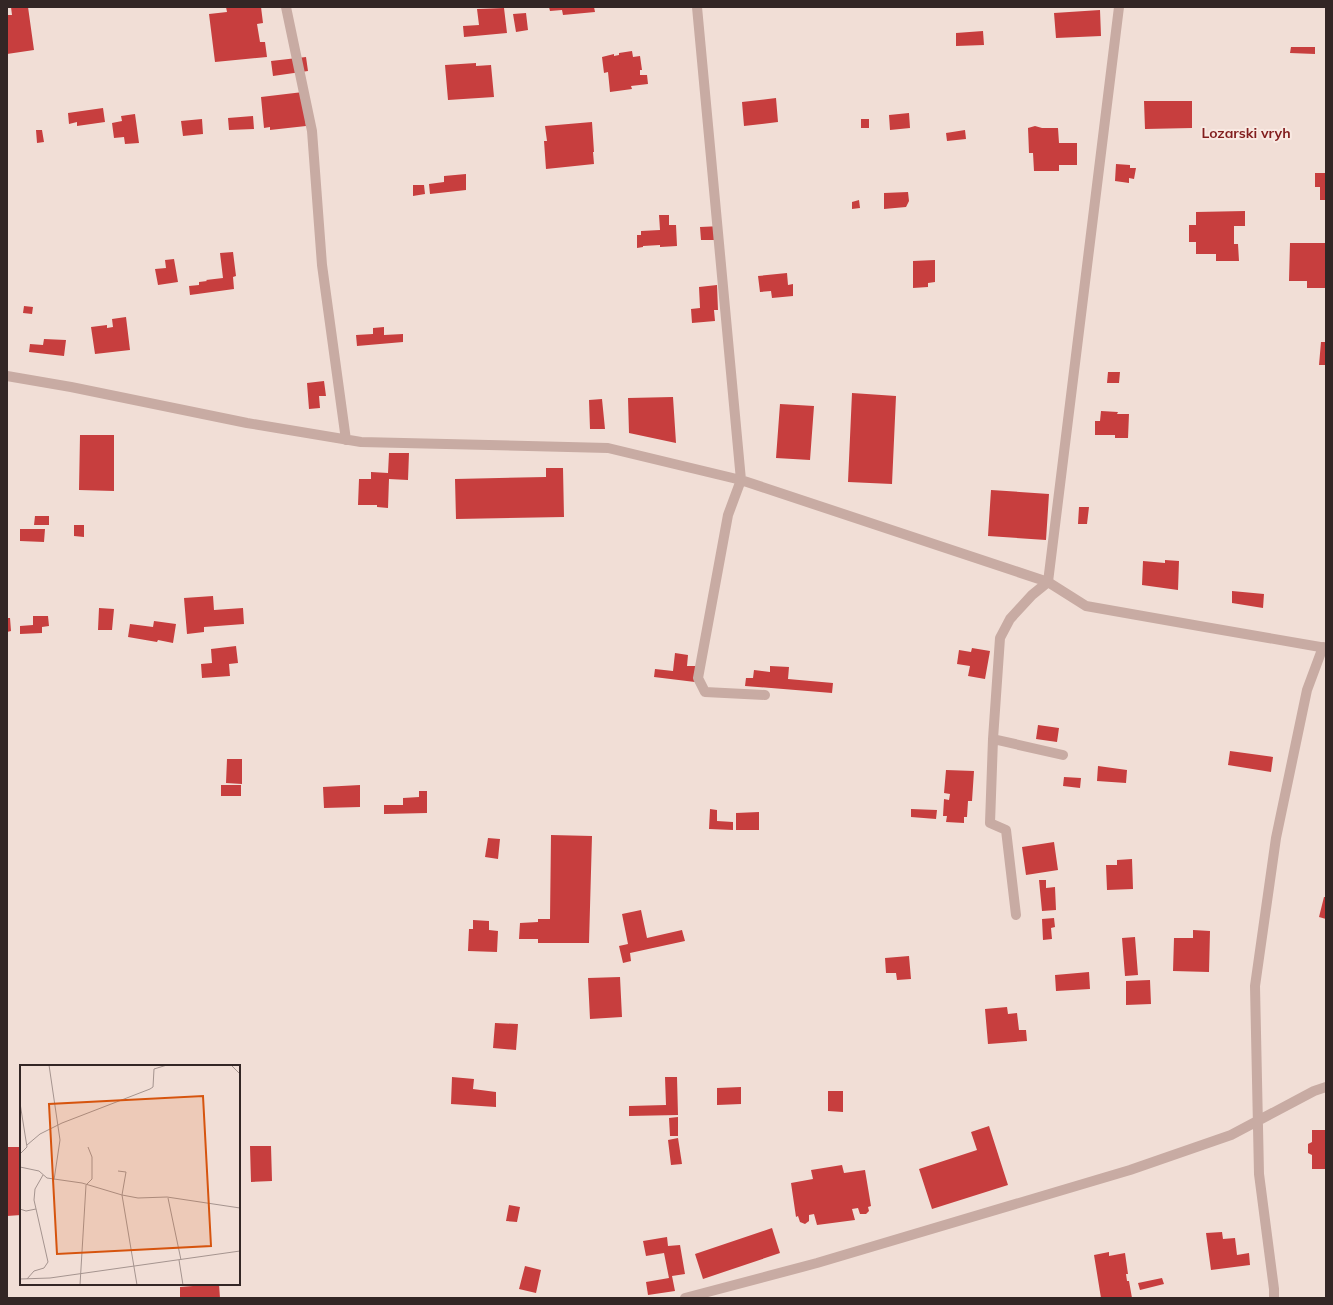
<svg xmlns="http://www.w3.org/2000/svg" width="1333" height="1305" viewBox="0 0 1333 1305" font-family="Mulish,sans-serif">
<rect width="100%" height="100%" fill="#f1ded6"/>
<path fill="#c73e3e" d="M11,7H28L34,50L7,54V15H12Z
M226,7H261L263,23L257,24L260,42H265L267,57L215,62L209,14L227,12Z
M549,7H594L595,12L563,15L562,10L550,11Z
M504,8L507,33L464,37L463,26L479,25L477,9Z
M1100,10L1101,36L1056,38L1054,13Z
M526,13L528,30L516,32L513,14Z
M983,31L984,45L956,46V33Z
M1291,47H1315V54L1290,53Z
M632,51L633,57L640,56L642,70H640V75H647L648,84L631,86L632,89L610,92L608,72L604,73L602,57L614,54V56L619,55V53Z
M306,57L308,71L273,76L271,61Z
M476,63V66L491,65L494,97L448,100L445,65Z
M303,92L306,126L270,130V127L264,128L261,97Z
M776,98L778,122L744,126L742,102Z
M1144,101H1192V128L1145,129Z
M103,108L105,122L77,126V122L69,124L68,113Z
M909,113L910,128L890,130L889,115Z
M135,114L139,143L125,144L124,137L114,138L112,123L122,121L121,116Z
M253,116L254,129L229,130L228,118Z
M202,119L203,134L183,136L181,121Z
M861,119H869V128H861Z
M592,122L594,152H593L594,164L546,169L544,141H547L545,126Z
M1035,126L1042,128H1058L1059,143H1077V165H1059V171H1034L1033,153H1029L1028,128Z
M36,130H42L44,142L37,143Z
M965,130L966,139L947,141L946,133Z
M1116,164L1130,165V168H1136L1134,179L1129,178V183L1115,181Z
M1315,173H1326V200H1320V187H1315Z
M466,174V190L430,194L429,184L444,182V176Z
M413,185H424L425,194L413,196Z
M908,192L909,201L906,207L884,209V193Z
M859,200L860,208L852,209V202Z
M1245,211V226H1234V244H1238L1239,261H1216V254H1196V242H1189V225H1196V212Z
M659,215H669V225H676L677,246L660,247V245L643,246V247L637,248V235H641V231L660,230Z
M722,226V240H701L700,227Z
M1290,243H1326V288H1307V281H1289Z
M233,252L236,276L233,277L234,289L190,295L189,286L199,285V282L207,281L206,280L223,278L220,253Z
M174,259L178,282L158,285L155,269L166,268L165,260Z
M935,260V282L928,283V287L913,288V261Z
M787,273L788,285L793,284V296L772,298L771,291L760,292L758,276Z
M717,285L718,310H714L715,321L692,323L691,309L700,308L699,287Z
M24,306L33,307L32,314L23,313Z
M126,317L130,350L95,354L91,327L107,325V328L113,327L112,319Z
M384,327V335L403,334V342L357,346L356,335L373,334V328Z
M44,339L66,340L64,356L29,352L30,344L43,345Z
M1321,342H1326V365H1319Z
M1108,372H1120L1119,383H1107Z
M324,381L326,396H319L320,408L309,409L307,383Z
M852,393L896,396L892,484L848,482Z
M673,397L676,443L629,433L628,398Z
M602,399L605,429H590L589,400Z
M780,404L814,406L810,460L776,458Z
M1101,411L1118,412L1117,414H1129L1128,438H1115V435H1095V421H1100Z
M80,435H114V491L79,490Z
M389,453H409L408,480L389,479L388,508L377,507V505H358L359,479H371V472L388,473Z
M546,468H563L564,517L456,519L455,479L546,477Z
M991,490L1049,494L1046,540L988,536Z
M1079,507H1089L1087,524H1078Z
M35,516H49V525H34Z
M74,525H84V537L74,536Z
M20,529H45L44,542L20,541Z
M1165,560L1179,561L1178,590L1142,585L1143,561L1165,563Z
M1232,591L1264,594L1263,608L1232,603Z
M213,596L214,610L243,608L244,624L204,627V632L187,634L184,598Z
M99,608L114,609L112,630H98Z
M33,616H48L49,626L42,627V633L20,634V626L33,625Z
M7,618H10L11,631L7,632Z
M154,621L176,624L173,643L158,640L157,642L128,637L130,624L153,627Z
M236,646L238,663L229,664L230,676L202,678L201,664L212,663L211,649Z
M972,648L990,651L985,679L968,676L970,666L957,664L959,650L971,652Z
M675,653L688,655L687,666H696L695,682L654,677L655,669L673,671Z
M770,666L789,667L788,679L833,683L832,693L745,686L746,678H753L754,670L770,672Z
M1038,725L1059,728L1057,742L1036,739Z
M1230,751L1273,757L1271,772L1228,765Z
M227,759H242V784L226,783Z
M1098,766L1127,770L1126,783L1097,781Z
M946,770L974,771L972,801H968L967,817H964V823L946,822L947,816H943L944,799L949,800L950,794L944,793Z
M1064,777L1081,778L1080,788L1063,786Z
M221,785H241V796H221Z
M360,785V807L324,808L323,787Z
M419,791H427V813L384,814V805H403V798L419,797Z
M710,809L717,810V821L733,822V830L709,829Z
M911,809L937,810L936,819L911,817Z
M759,812V830H736V813Z
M551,835L592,836L589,943H538V939H519L520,923L538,922V919H550Z
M488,838L500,839L498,859L485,857Z
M1054,842L1058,870L1026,875L1022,847Z
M1132,859L1133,889L1107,890L1106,865H1117V860Z
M1039,880H1046V888L1055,887L1056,910L1042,911Z
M1324,897H1326V919L1319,917Z
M641,910L647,938L682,930L685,941L630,953L631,961L623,963L619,946L628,944L622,914Z
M1054,918L1055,927L1051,928L1052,939L1043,940L1042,919Z
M473,920L489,921V930L498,931L497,952L468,951L469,929H473Z
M1193,930L1210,931L1209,972L1173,971L1174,938H1193Z
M1135,937L1138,975L1125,976L1122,938Z
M909,956L911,979L897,980L896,973H886L885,958Z
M1089,972L1090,989L1056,991L1055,975Z
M620,977L622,1017L590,1019L588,978Z
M1150,980L1151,1004L1126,1005V981Z
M1007,1007L1008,1014L1017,1013L1019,1030H1026L1027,1041L988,1044L985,1009Z
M495,1023L518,1024L516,1050L493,1048Z
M452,1077L474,1079L473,1089L496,1092V1107L451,1104Z
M665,1077H677L678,1115L629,1116V1106L666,1105Z
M741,1087V1104L717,1105V1088Z
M828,1091H843V1112L828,1111Z
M678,1117V1136H670L669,1118Z
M989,1126L1008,1185L932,1209L919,1169L977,1150L971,1132Z
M1312,1130H1326V1169H1312V1155L1308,1153V1144L1312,1142Z
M678,1138L682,1164L671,1165L668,1140Z
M250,1146H271L272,1181L251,1182Z
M7,1147H21V1215L7,1216Z
M842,1165L844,1173L865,1170L871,1206L868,1207L869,1211L866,1214H860L858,1208L852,1209L855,1220L817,1225L814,1214L809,1215V1221L805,1224L800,1222L798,1216L796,1217L791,1183L813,1179L811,1170Z
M509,1205L520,1207L517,1222L506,1221Z
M772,1228L780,1253L703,1279L695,1254Z
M1222,1232L1223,1239L1235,1238L1237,1255L1249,1253L1250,1265L1211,1270L1206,1233Z
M667,1237L668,1246L680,1245L685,1274L672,1276L675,1291L648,1295L646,1282L669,1278L664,1253L646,1256L643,1241Z
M1109,1252V1256L1125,1253L1128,1274H1126L1127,1281H1129L1132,1298H1101L1094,1255Z
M525,1266L541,1270L536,1293L519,1289Z
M1162,1278L1164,1284L1140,1290L1138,1283Z
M219,1284L220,1298H180V1287Z"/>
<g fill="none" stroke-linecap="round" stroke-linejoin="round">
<path stroke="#c8aba3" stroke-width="10" d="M286,7L312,131L322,265L346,440
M697,7L741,480L728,515L698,678L705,692L765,695
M7,376L71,387L247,423L361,442L608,448L741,480L1048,582L1086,606L1205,627L1326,648
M993,739L1063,755
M1016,915L1006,830L990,823L993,739L1000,638L1010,619L1032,595L1048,582L1119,7
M685,1298L817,1263L1130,1170L1231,1135L1314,1091L1326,1087
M1274,1298V1289L1259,1174L1255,986L1276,838L1307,690L1323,647"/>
</g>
<g text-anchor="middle" stroke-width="4" stroke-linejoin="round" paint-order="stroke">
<g font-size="14" font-weight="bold" fill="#821e1e" stroke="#f9e9e2">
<text x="1246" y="138">Lozarski vryh</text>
</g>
</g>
<g transform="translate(20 1065)">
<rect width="220" height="220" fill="#f1ded6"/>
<path fill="none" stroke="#a5948f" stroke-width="1" d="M29,0L40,75L34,115M211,0L220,9M0,38L7,82L0,89M7,80L20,69L42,58L130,24L133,22L134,4L147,0M0,102L19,106L27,113L62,118L102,130L118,133L147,132L220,143M98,106L106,107L102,130L117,220M148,133L161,195M0,144L6,146L16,144M159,195L163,220M0,214L30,213L220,186M7,214L14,206L24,203L28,197L14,135L15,124L23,110M60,220L66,120L72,114V92L68,82"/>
<path fill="#d6540e" fill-opacity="0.15" stroke="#d6540e" stroke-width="2" d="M183,31L191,181L37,189L29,39Z"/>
<rect width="220" height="220" fill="none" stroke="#332625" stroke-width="2"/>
</g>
<rect width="1333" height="1305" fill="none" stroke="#332625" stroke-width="16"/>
</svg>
